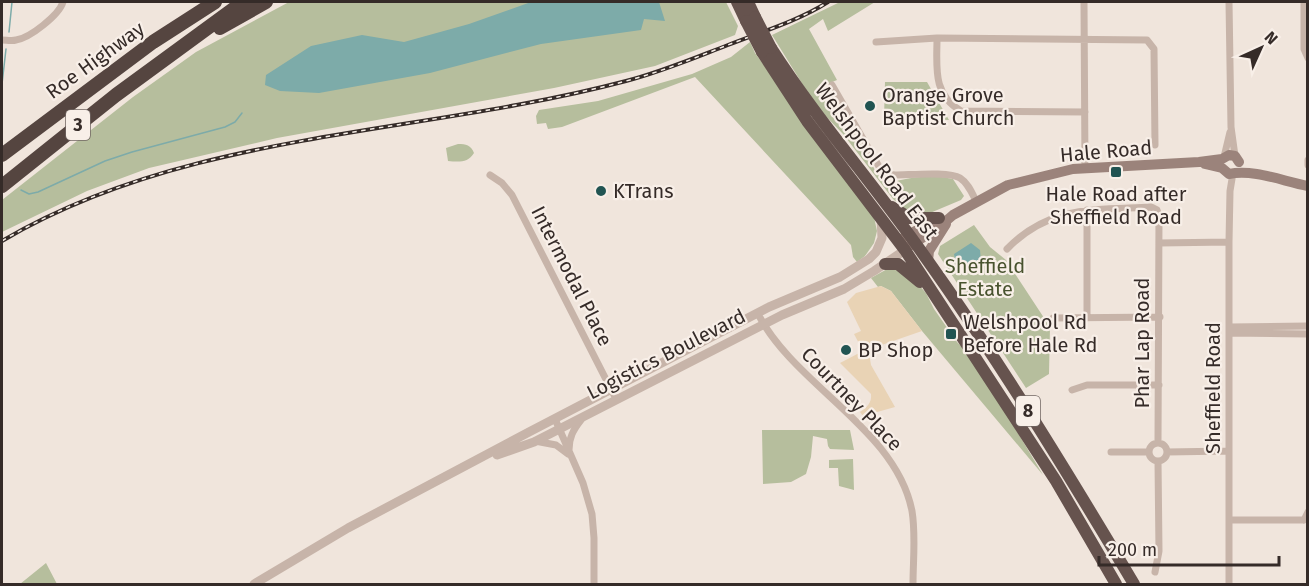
<svg xmlns="http://www.w3.org/2000/svg" width="1309" height="586" viewBox="0 0 1309 586" font-family="'Fira Sans',sans-serif">
<rect width="100%" height="100%" fill="#f0e5dc"/>
<path fill="#b6be9d" d="M289,2H726L738,26L735,35L655,66L554,88L277,138L149,168L87,191L2,232V200L133,97L196,52Z
M840,2H875L828,31L823,19L809,29L837,80L825,85L851,125L877,174L890,183C909,177 933,174 953,179L964,196L961,200L930,213L908,212L893,199L843,134L816,106L772,35Z
M750,42L755,53L851,183L874,217L877,231L874,243L865,256L857,262L853,257L851,245L695,77L562,127L548,129L546,123L537,124L536,116L539,110L598,101L692,74L731,57Z
M885,82H927L949,120L884,118Z
M458,144C466,144 471,145 474,153C468,163 459,162 448,161L446,148Z
M974,225L990,247L1006,260L1050,327L1049,374L1026,388L938,254L940,246Z
M889,268L909,274L926,293L934,309L957,342L973,358L1043,475L922,331L891,291L881,286L878,287L871,278Z
M762,430H850L854,450L830,449L828,446L827,439L813,436L811,457L806,474L791,482L763,484Z
M853,459L854,490L839,486L838,468H829V460Z
M46,563L57,584H20Z"/>
<path fill="#e9d3b5" d="M881,286L891,291L922,331L873,348L869,353L871,365L895,407L863,416L860,412C867,407 872,403 871,394L840,363L863,351L854,334L861,331L847,302L856,293Z"/>
<path fill="#7daba9" d="M531,2H659L665,21L644,19L641,30L541,44L430,73L319,93L280,91L265,85L266,75L311,46L362,35L404,42L469,24Z
M971,243L980,250L981,262L966,268L956,264L954,254Z"/>
<g fill="none" stroke-linecap="round" stroke-linejoin="round">
<path stroke="#7daba9" stroke-width="1.5" d="M9,32L12,2
M2,84L6,49
M21,190L29,194L38,192L105,161L132,152L225,127L235,122L242,113"/>
<path stroke="#c7b4a9" stroke-width="7" d="M1084,2L1085,168
M1229,2L1231,127L1235,156
M1304,2V49L1308,58
M937,38C937,67 932,94 961,111L1085,112
M2,40C6,40 12,41 16,40C30,38 59,15 63,2
M876,42L937,38L1147,40L1154,49L1155,145
M832,85L881,170L887,174L895,175C910,175 949,171 960,178C968,183 972,193 976,201
M1224,157L1230,132
M1308,160V165
M490,175L502,183L512,195L616,399
M1087,210V318
M1159,243L1229,242
M1007,249C1049,205 1096,210 1151,207L1157,210L1159,216L1158,443
M758,314C795,386 896,429 912,511C916,535 913,560 913,584
M1053,318L1160,317
M1230,327L1307,326
M1230,333L1307,334
M1072,390L1087,385H1159
M555,419L583,483L592,514L594,538V584
M535,441L556,445L568,454
M1149 452a9 9 0 1 1 18 0a9 9 0 1 1-18 0Z
M569,450C569,438 573,430 581,420
M1111,452H1149
M1167,452L1229,451
M1229,520H1304
M1304,520L1308,512
M1155,572L1159,551L1158,461
M1229,584V242L1230,191L1233,173"/>
<path stroke="#c7b4a9" stroke-width="9" d="M497,455L534,442L782,315L844,289L874,271L905,250
M254,584L348,528L529,432L769,307L840,277L869,259L876,252L882,238L881,218"/>
<path stroke="#9b837b" stroke-width="10" d="M1205,164L1222,168L1229,174C1254,169 1282,181 1308,186
M903,238L938,218
M908,247L939,227L953,215L1008,185L1073,169L1199,162L1222,159L1229,155L1235,156L1239,162
M928,261L929,251L946,224"/>
<path stroke="#66534e" stroke-width="12" d="M737,2L746,21
M748,2L755,17
M771,48C817,120 874,184 923,254C999,360 1067,472 1134,584
M762,52L807,121L905,250L1056,481L1116,584
M892,207L910,218H939
M885,264H898L920,282"/>
<path stroke="#554540" stroke-width="14" d="M220,28L266,2
M2,155L153,42L215,2
M2,186L116,95L243,2"/>
<defs>
<path id="rail" d="M2,241C190,130 419,136 626,81C661,72 694,58 728,45C761,32 798,21 828,2"/>
</defs>
<use href="#rail" stroke="#352b28" stroke-width="4"/>
<use href="#rail" stroke="#f8efe8" stroke-width="1.5" stroke-dasharray="4.5" stroke-linecap="butt"/>
<path stroke="#66534e" stroke-width="12" d="M755,17L771,48
M746,21L762,52"/>
</g>
<g fill="#215452" stroke="#f8efe8" stroke-width="2">
<circle cx="870" cy="106" r="6"/>
<rect x="1110" y="166" width="12" height="12" rx="3"/>
<circle cx="601" cy="191" r="6"/>
<rect x="945" y="328" width="12" height="12" rx="3"/>
<circle cx="846" cy="350" r="6"/>
</g>
<g text-anchor="middle" stroke-width="4.5" stroke-linejoin="round" paint-order="stroke">
<g fill="#f8efe8" stroke="#706662" stroke-width="1.5">
<rect x="66" y="110" width="24" height="30" rx="4.5"/>
<rect x="1016" y="396" width="24" height="30" rx="4.5"/>
</g>
<g font-size="18" font-weight="bold" fill="#352b28">
<text x="78" y="131">3</text>
<text x="1028" y="417">8</text>
</g>
<g font-size="20" fill="#352b28" stroke="#f8efe8">
<text transform="translate(95 60) rotate(-36)" y="7">Roe Highway</text>
<text transform="translate(1106 151) rotate(-5)" y="7">Hale Road</text>
<text transform="translate(877 161) rotate(53)" y="7">Welshpool Road East</text>
<text transform="translate(572 276) rotate(63)" y="7">Intermodal Place</text>
<text transform="translate(1142 343) rotate(-90)" y="7">Phar Lap Road</text>
<text transform="translate(666 354) rotate(-27)" y="7">Logistics Boulevard</text>
<text transform="translate(1213 388) rotate(-90)" y="7">Sheffield Road</text>
<text transform="translate(852 399) rotate(46)" y="7">Courtney Place</text>
</g>
<g font-size="20" fill="#352b28" stroke="#f8efe8" text-anchor="start">
<text x="882" y="102">Orange Grove<tspan x="882" dy="23">Baptist Church</tspan></text>
<text x="613" y="198">KTrans</text>
<text x="1116" y="201" text-anchor="middle">Hale Road after<tspan x="1116" dy="23">Sheffield Road</tspan></text>
<text x="963" y="329">Welshpool Rd<tspan x="963" dy="23">Before Hale Rd</tspan></text>
<text x="858" y="357">BP Shop</text>
</g>
<g font-size="20" fill="#48522e" stroke="#f8efe8">
<text x="985" y="273">Sheffield<tspan x="985" dy="23">Estate</tspan></text>
</g>
</g>
<rect width="1309" height="586" fill="none" stroke="#352b28" stroke-width="6"/>
<g transform="translate(1261 48) rotate(45)" stroke="#f8efe8" stroke-width="4.5" paint-order="stroke">
<path d="M0-4.5L10 22L0 15L-10 22Z" fill="#352b28"/>
<text y="-9" font-size="16" font-weight="bold" text-anchor="middle" fill="#352b28">N</text>
</g>
<path d="M1099 556v9h180v-9" fill="none" stroke="#352b28" stroke-width="3"/>
<text x="1108" y="556" font-size="18" fill="#352b28" stroke="#f8efe8" stroke-width="4.5" paint-order="stroke">200 m</text>
</svg>
